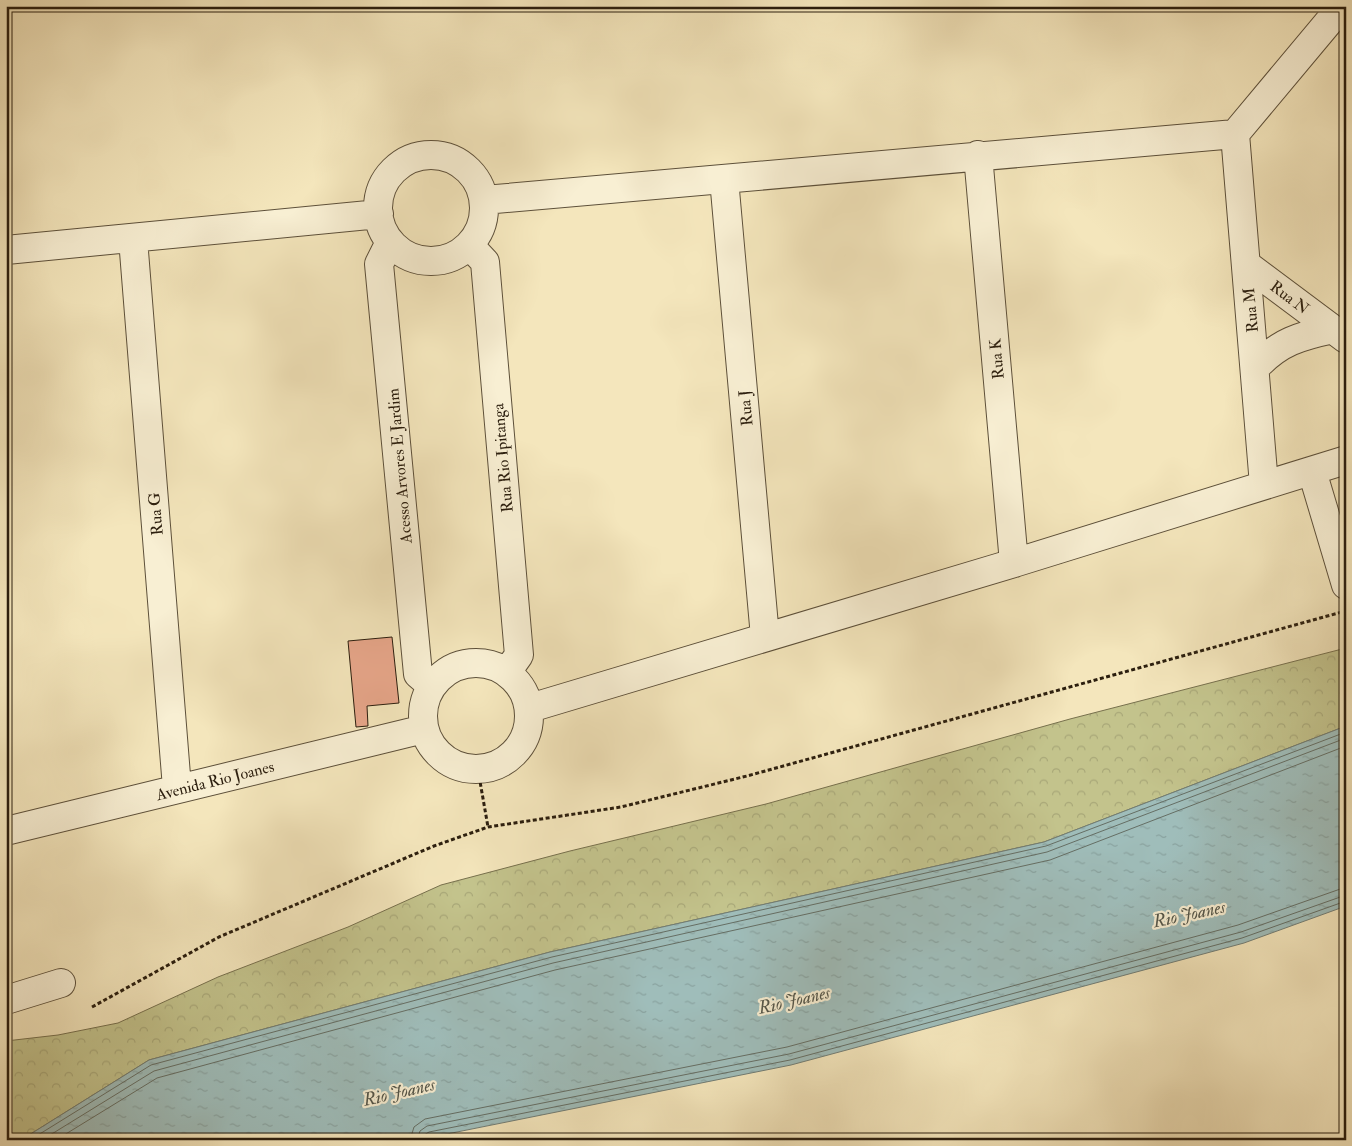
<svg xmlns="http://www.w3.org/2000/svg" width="1352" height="1146" viewBox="0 0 1352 1146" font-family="'IM FELL Double Pica',serif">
<defs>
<pattern id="forest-crowns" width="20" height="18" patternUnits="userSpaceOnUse" patternTransform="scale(1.25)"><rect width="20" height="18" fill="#c3c38c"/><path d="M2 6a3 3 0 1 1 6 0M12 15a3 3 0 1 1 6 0" fill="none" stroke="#a8a778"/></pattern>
<pattern id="water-ripples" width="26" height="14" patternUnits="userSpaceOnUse" patternTransform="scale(1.25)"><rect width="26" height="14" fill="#9fbdba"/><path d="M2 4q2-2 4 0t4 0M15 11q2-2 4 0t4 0" fill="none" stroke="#89a29f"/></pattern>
</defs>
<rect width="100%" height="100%" fill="#f4e6bc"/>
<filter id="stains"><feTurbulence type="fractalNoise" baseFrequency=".004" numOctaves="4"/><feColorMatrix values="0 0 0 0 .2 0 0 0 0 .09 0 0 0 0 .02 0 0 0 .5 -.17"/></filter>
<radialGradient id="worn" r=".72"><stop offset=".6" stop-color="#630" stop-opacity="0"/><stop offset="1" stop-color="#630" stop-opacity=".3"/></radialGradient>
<path fill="url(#forest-crowns)" stroke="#77704d" d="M1346,648V726L1044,842L550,952L149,1060L21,1140H6V1041L58,1035L118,1023L218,977L348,927L441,885L570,851L766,804L1070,719Z"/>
<path fill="url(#water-ripples)" stroke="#717d75" d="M1346,726V906L1244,943L791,1065L417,1140H21L149,1060L550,952L1044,842Z"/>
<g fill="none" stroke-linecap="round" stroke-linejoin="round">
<path stroke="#656e64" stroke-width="1" d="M30,1140L151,1065L552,957L1046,846L1346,732
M42,1140L154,1071L553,963L1047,852L1346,738
M56,1140L157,1078L555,970L1050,860L1346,746
M410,1140L414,1127L425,1119L787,1047L1238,925L1346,887
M417,1140L420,1131L427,1126L789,1054L1241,932L1346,895
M424,1140V1135L429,1132L790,1060L1242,938L1346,901"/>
</g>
<path fill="#e7a68a" stroke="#2b1e0e" d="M392,637L399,703L367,706L368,726L356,727L348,641Z"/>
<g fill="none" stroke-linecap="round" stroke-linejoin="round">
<defs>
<path id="minor" d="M1235,134L1264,485
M978,155L1014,563
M378 208a53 53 0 1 1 106 0a53 53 0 1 1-106 0Z
M724,179L765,637
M484,200L1235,134L1342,6
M133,239L177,788
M390,242L379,264L418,674L432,686
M470,246L485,262L519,655L507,672
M6,250L379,214
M1247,265L1346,339
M1256,367C1279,342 1300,336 1333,329
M1312,471L1346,585
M423 716a53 53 0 1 1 106 0a53 53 0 1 1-106 0Z
M530,708L1014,563L1346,460
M6,831L424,729
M6,1000L61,983"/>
</defs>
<use href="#minor" stroke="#5d503a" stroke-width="30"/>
<path stroke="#2b1e0e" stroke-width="3" stroke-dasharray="4 2.5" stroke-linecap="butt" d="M478,770L488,827
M92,1007L219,937L434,846L488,827L621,807L747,776L1342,612"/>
<use href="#minor" stroke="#f8efd3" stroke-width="28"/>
</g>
<g text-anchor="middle" stroke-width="4.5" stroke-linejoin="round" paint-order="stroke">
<g font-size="16" fill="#2b1e0e" stroke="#f8efd3">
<text transform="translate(1290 297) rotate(37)" y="6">Rua N</text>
<text transform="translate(1250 310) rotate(-95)" y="6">Rua M</text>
<text transform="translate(996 359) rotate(-95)" y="6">Rua K</text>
<text transform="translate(745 408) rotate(-95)" y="6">Rua J</text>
<text transform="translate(502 458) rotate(-95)" y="6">Rua Rio Ipitanga</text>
<text transform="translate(399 466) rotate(-95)" y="6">Acesso Arvores E Jardim</text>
<text transform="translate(155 514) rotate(-95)" y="6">Rua G</text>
<text transform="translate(215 780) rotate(-14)" y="6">Avenida Rio Joanes</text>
</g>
<g font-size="18" font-style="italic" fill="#54564a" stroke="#f8efd3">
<text transform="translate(1189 914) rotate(-12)" y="6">Rio Joanes</text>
<text transform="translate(794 1000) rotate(-13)" y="6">Rio Joanes</text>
<text transform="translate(399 1092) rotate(-13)" y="6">Rio Joanes</text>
</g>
</g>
<rect width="1352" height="1146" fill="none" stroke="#f4e6bc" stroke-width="25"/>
<rect x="8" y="8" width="1337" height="1131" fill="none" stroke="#2b1e0e" stroke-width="2.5"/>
<rect x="12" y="12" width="1327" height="1121" fill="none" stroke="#2b1e0e"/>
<rect width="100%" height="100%" filter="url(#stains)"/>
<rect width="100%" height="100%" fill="url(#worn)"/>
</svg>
